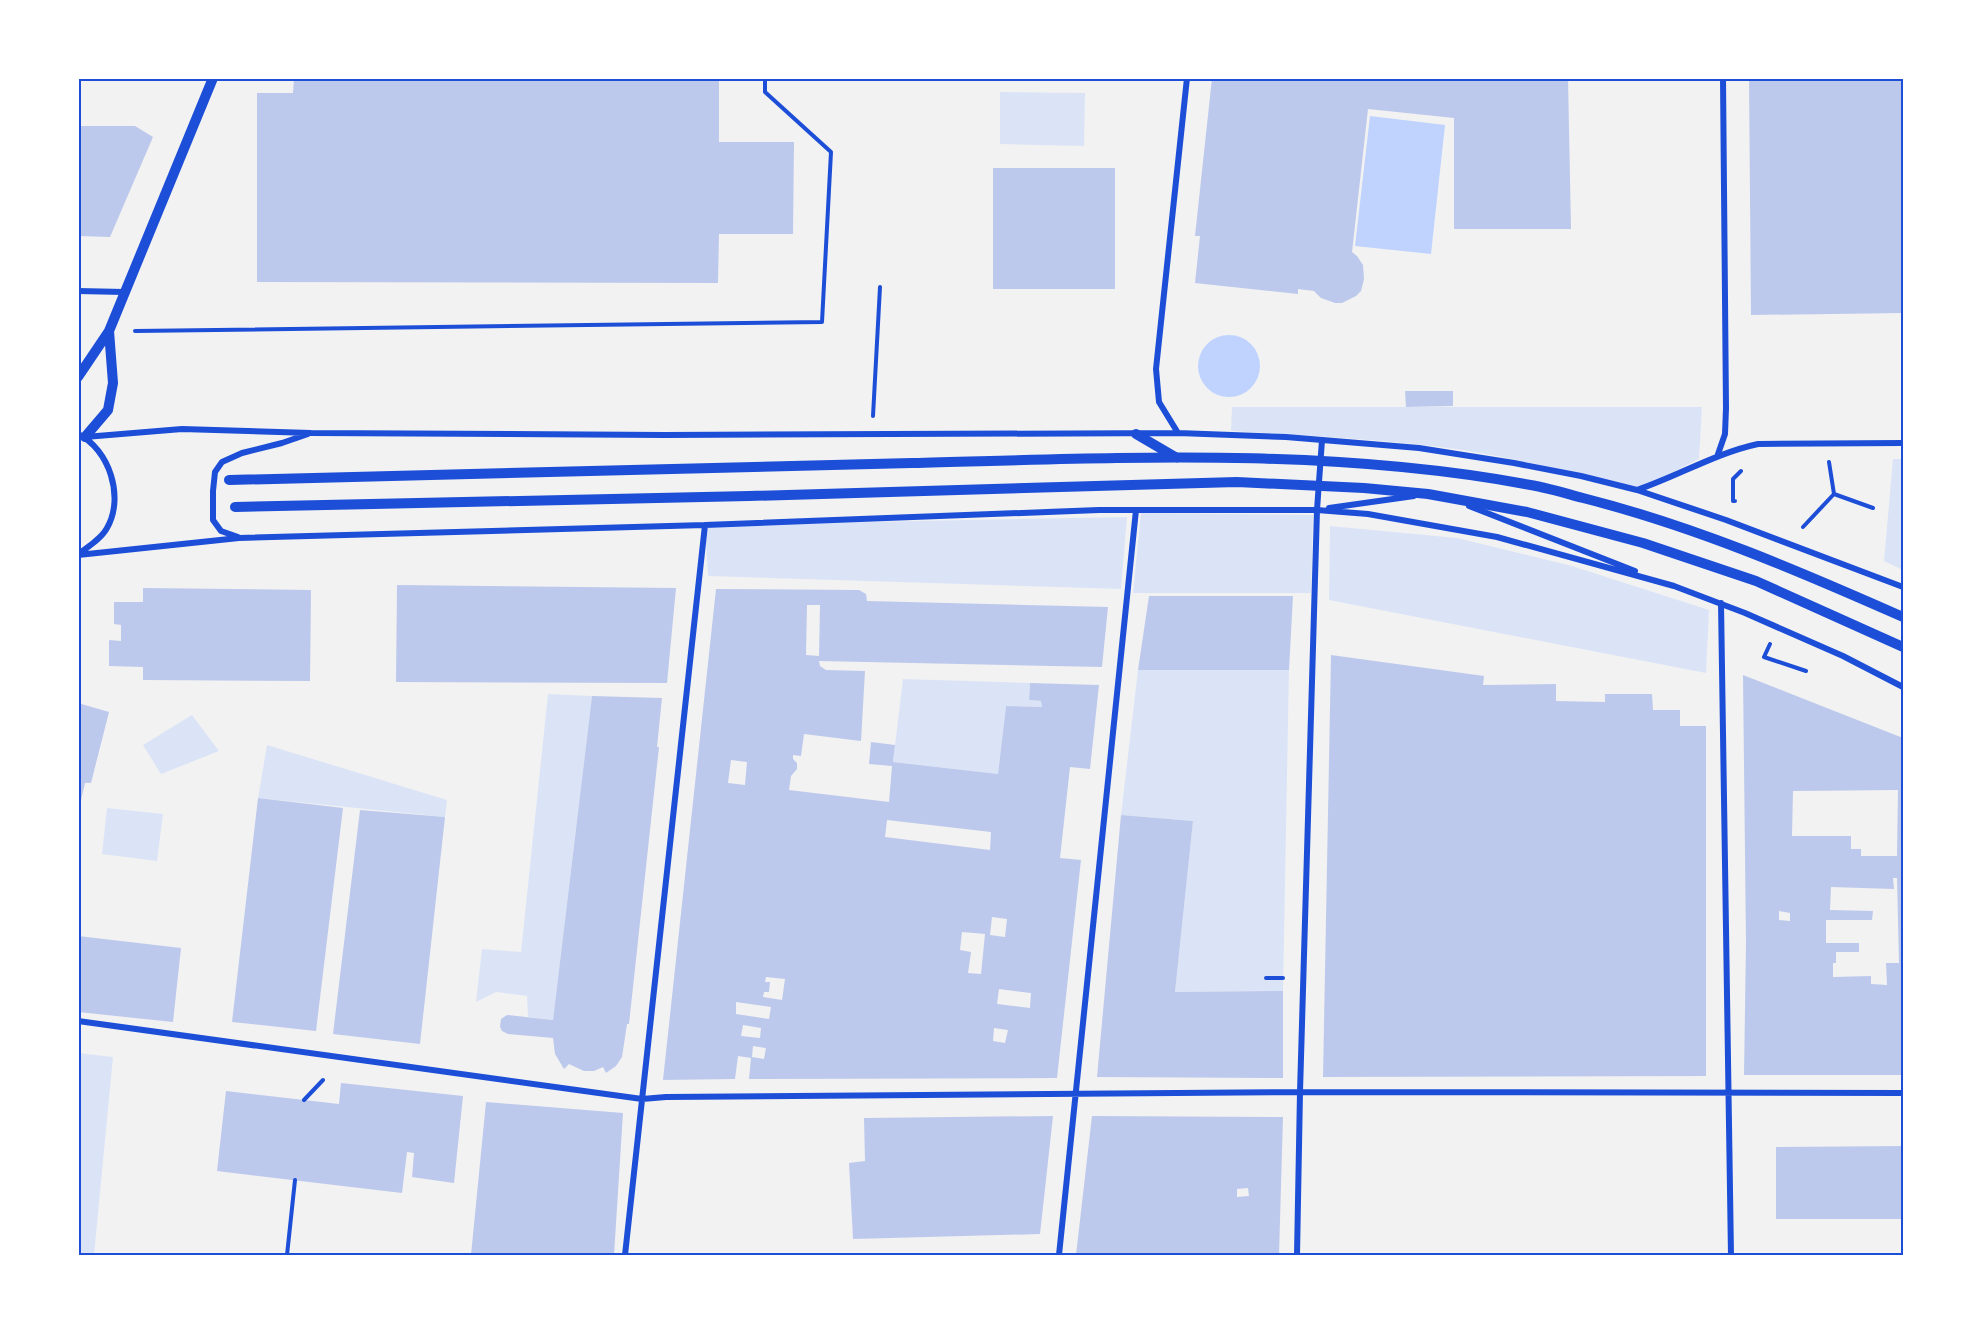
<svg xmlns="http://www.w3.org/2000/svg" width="1981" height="1333" viewBox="0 0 1981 1333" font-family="'Source Sans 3',sans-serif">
<rect width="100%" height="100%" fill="#f2f2f2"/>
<path fill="#dbe4f7" d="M1000,92L1085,93L1084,146L1000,144Z
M1232,407H1702L1699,459L1637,490C1564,470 1489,451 1413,444C1353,438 1292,435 1231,431Z
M1893,459H1903V570L1884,561Z
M1141,513L1313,515L1311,593H1133Z
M1127,517L1121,589L708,576L705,525Z
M1330,526L1457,538L1572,566L1709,610L1706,673L1329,600Z
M1138,670H1289L1283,991L1175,992L1193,821L1121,815Z
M903,679L1030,683L1029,700L1041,701L1042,707L1006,706L998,774L893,762Z
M548,694L592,696L553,1020L528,1017L527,996L496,992L476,1002L482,949L521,952Z
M192,715L219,751L161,774L143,745Z
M267,745L447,800L445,817L258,798Z
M107,808L163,814L157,861L102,854Z
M78,1053L113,1057L94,1255H78Z"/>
<path fill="#bfd3fe" d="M1370,116L1445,125L1431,254L1355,246Z
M1198 366a31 31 0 1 1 62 0a31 31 0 1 1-62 0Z"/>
<path fill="#bdc9ec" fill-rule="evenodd" d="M294,78H719V142H794L793,234H719L718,283L257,282V93H293Z
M1212,78H1568L1571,229H1454V118L1368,109L1352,252L1357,256L1363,265L1364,279L1361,291L1356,296L1342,303H1335L1321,298L1314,291L1298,289V294L1195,283L1200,236H1195Z
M1749,78H1903V313L1751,315Z
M78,126H135L153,137L110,237L78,236Z
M993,168H1115V289H993Z
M1405,391H1453V406L1406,407Z
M397,585L676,588L667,683L396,682Z
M143,588L311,590L310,681L143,680V667L109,666V640L121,641V625L114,624V602H143Z
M716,589L859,590L866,594L867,601L1108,607L1102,667L819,661L820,666L826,670L865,671L861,741L804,734L801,756L793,755V759L797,763V769L791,776L789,790L889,802L892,766L869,764L871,742L895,745L893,762L998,774L1006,706L1042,707L1041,701L1029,700L1030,683L1099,685L1090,769L1070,767L1060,858L1081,860L1057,1078L749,1079L751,1058L738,1056L735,1079L663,1080ZM807,605H820L819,656L806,655ZM731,760L747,762L745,785L728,783ZM887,820L991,832L990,850L885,837ZM992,917L1007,919L1005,937L990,935ZM962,932L985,934L981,974L968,973L971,952L960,950ZM766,977L785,979L782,1000L763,997L764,992H769L770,982H765ZM999,989L1031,993L1030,1008L997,1004ZM736,1002L771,1007L769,1019L736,1014ZM743,1025L761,1028L760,1038L741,1036ZM994,1028L1008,1030L1005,1043L993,1041ZM753,1046L766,1048L764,1059L752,1057Z
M1149,596H1293L1289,670H1138Z
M1331,655L1484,676L1483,685L1556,684V701L1605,702V694H1652L1653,710H1680V726H1706V1076L1323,1077Z
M1743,675L1903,738V1075H1744L1746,943ZM1898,790L1897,856H1861V849H1851V836H1792L1793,791ZM1893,878H1897L1899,963H1886L1887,985L1871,984V976L1833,977V963H1836V952H1859V943H1826V920H1872L1873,911L1830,910L1831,887L1894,889ZM1779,911L1790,913V921L1779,920Z
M592,696L662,698L657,747H659L629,1024H627L622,1057L616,1066L606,1073L603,1067L594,1071H584L569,1064L564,1069L555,1054L553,1038L508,1034L502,1031L500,1027L501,1019L507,1015L553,1020Z
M78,703L109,712L91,783H85L79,809Z
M258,798L343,808L316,1031L232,1022Z
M360,810L445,817L420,1044L333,1034Z
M1121,815L1193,821L1175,992L1283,991V1078L1097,1077Z
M78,936L181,948L173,1022L78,1012Z
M341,1083L463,1096L454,1183L412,1177L414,1153L407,1152L402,1193L217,1171L226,1091L339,1104Z
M486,1102L623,1113L614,1255H471Z
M1053,1116L1040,1234L853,1239L849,1163L865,1161L864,1118Z
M1092,1116L1283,1117L1279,1255H1251V1253L1242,1255H1076ZM1248,1188L1249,1196L1237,1197V1189Z
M1903,1146V1219H1776V1147Z"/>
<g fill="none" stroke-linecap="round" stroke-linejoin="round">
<path stroke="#1d4ed8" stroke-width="4" d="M135,331L822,322L831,152L765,92V78
M873,416L880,287
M1834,494L1873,508
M1735,501H1733V479L1741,471
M1803,527L1834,494L1829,462
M1770,644L1764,657L1806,671
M1266,978H1283
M304,1100L323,1080
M287,1255L295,1180"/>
<path stroke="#1d4ed8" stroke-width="6" d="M78,291L124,292
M1178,433L1159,402L1156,369L1187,78
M78,434C109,449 125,497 107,528C102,538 89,546 80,553
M85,437L182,429L311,433L665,435L1178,433L1286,437L1419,448L1514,463L1581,476L1637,490L1726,520L1903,587
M1717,457L1725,434L1726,408L1723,78
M1637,490C1678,476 1716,453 1758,444L1903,443
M1469,506L1635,571
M1329,508L1414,496
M238,537L221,531L213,520V491L215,472L222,462L242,453L282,443L308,434
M78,555L239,538L705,525L1099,510H1317L1368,514L1497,537L1674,586L1745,613L1843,656L1903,687
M1721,603L1731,1255
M78,1021L642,1099L666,1097L1300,1092L1903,1093
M625,1255L705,525
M1059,1255L1136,510
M1297,1255L1300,1092L1317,510L1322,440"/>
<path stroke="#1d4ed8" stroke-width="10" d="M78,377L109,331L213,78
M1136,434L1177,458
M85,437L108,410L113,383L109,331
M229,480C457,473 685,468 912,463C1117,458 1323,447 1525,484C1545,487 1564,493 1583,498C1694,526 1799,571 1903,617
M235,507L749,496L1237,482L1364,488L1428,494L1527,512L1643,543L1756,581L1903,647"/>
</g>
<rect width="1981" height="1333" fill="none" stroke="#ffffff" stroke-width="159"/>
<rect x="80" y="80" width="1822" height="1174" fill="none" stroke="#1d4ed8" stroke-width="2"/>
</svg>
